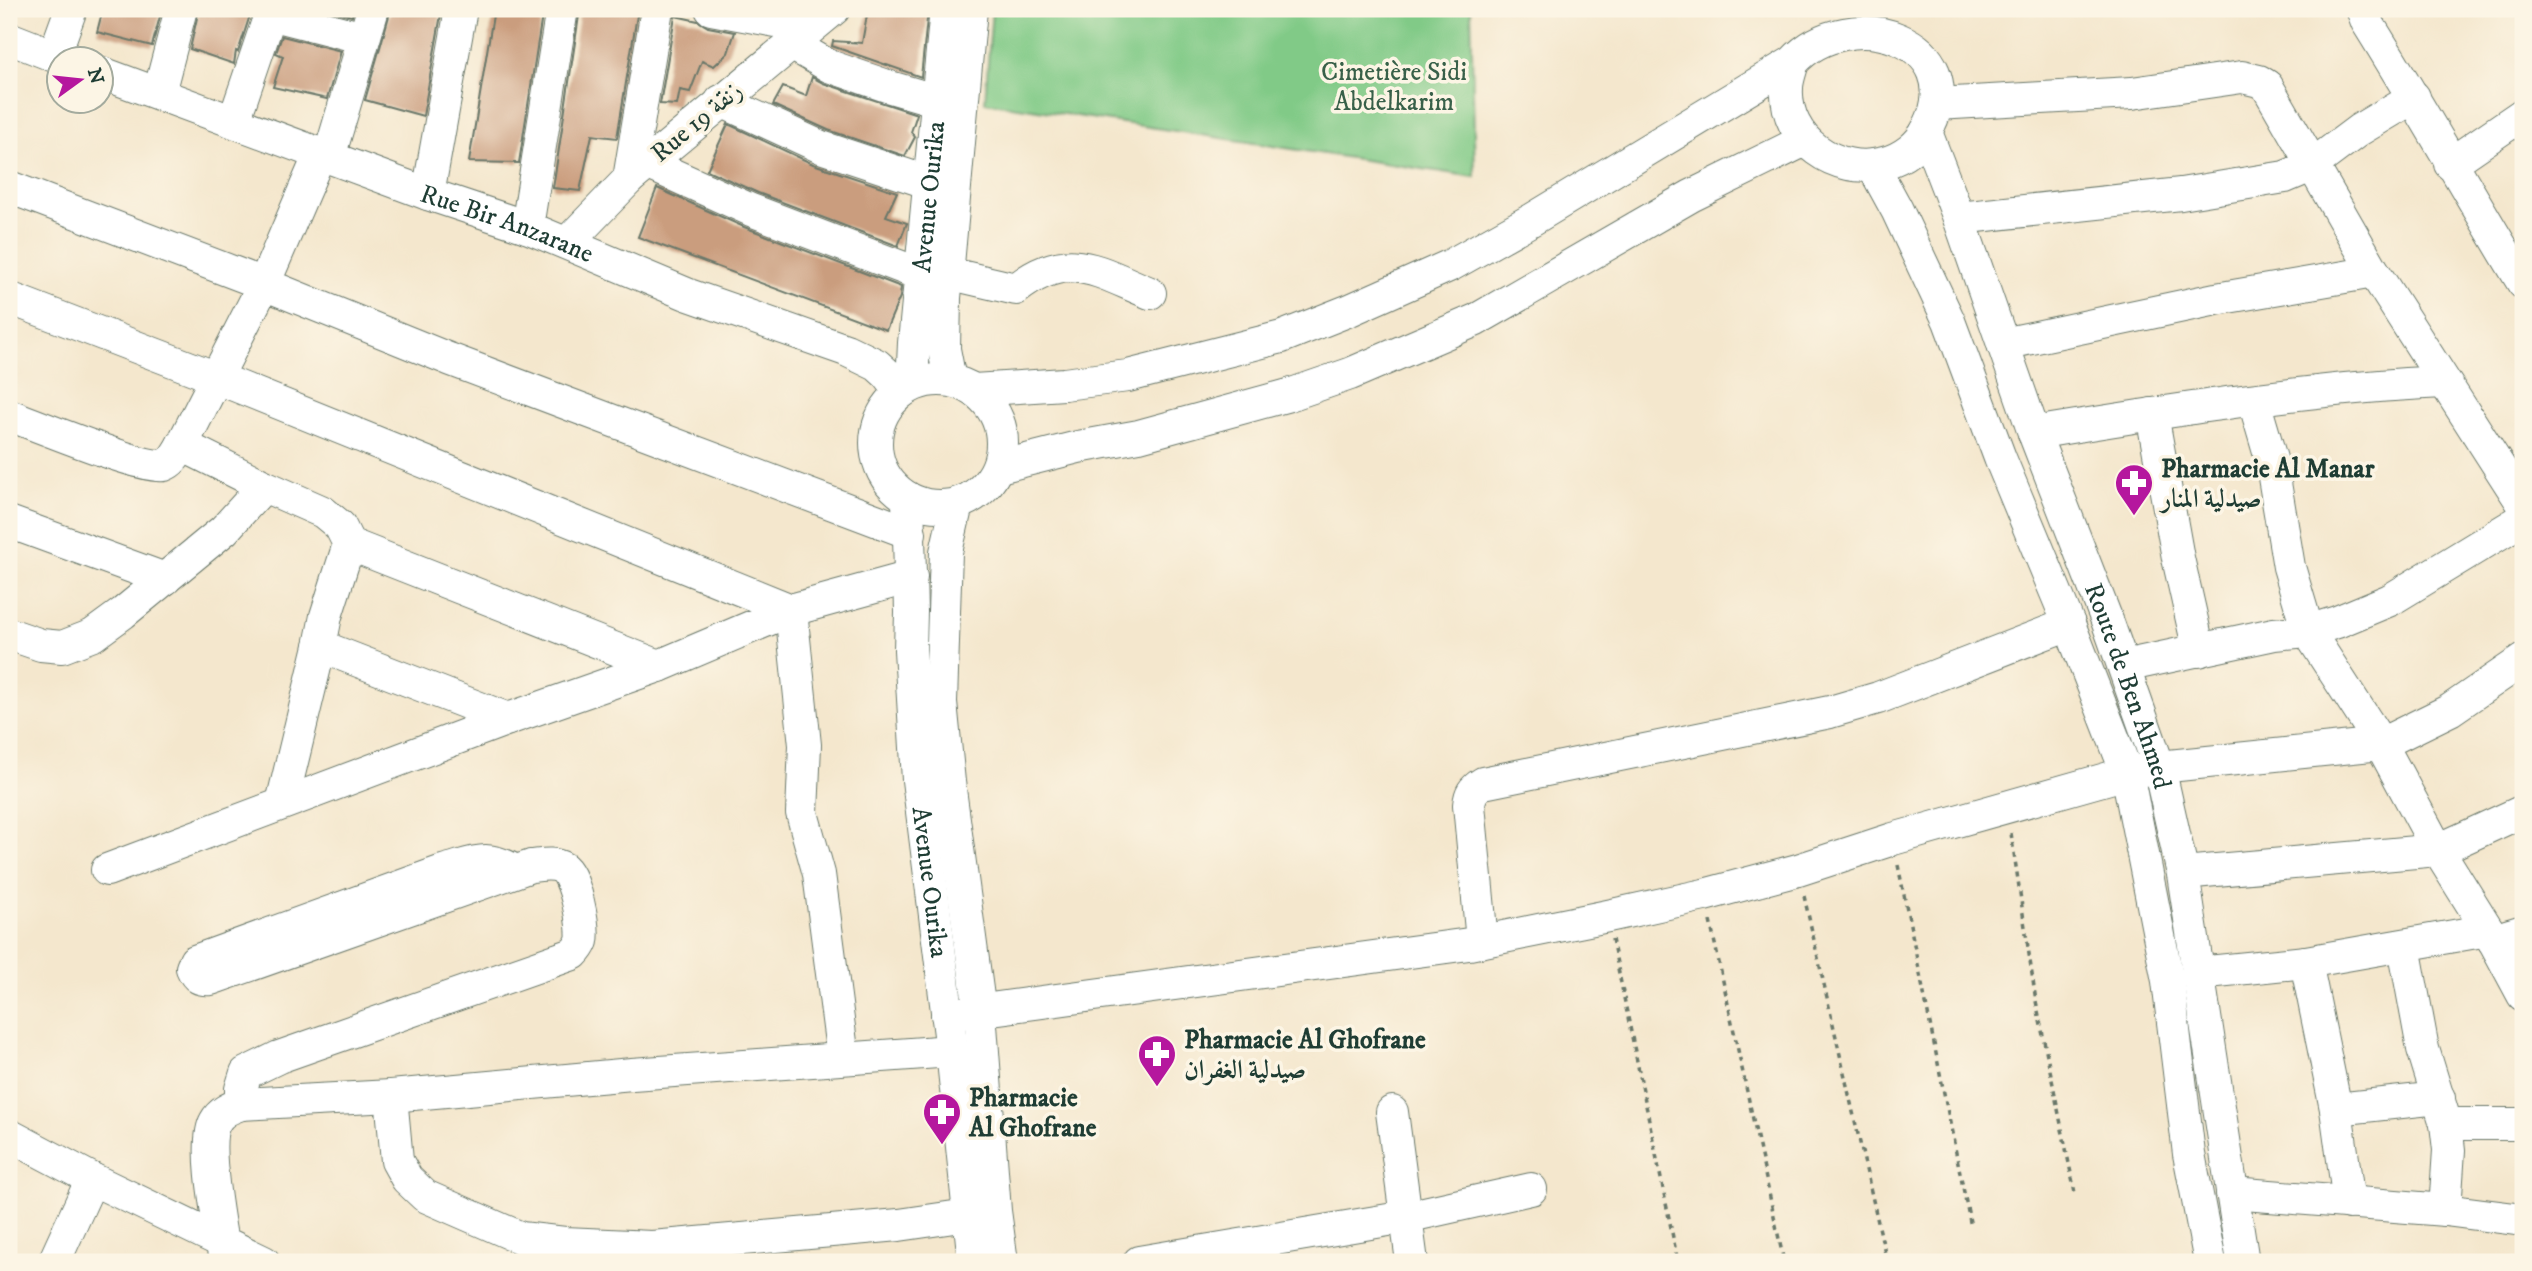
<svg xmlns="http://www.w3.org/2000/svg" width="2532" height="1271" viewBox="0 0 2532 1271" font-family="'IM FELL DW Pica',Amiri,serif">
<rect width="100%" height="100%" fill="#fcf5e5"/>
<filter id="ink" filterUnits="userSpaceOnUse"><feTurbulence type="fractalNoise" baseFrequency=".0143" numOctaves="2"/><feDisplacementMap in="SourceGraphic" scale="14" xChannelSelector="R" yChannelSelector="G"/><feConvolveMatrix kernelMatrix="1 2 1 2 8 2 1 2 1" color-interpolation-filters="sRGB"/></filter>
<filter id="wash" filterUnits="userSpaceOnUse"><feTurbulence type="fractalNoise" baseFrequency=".00686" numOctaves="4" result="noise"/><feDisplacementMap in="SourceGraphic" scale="28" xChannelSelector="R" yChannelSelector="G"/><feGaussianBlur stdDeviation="1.57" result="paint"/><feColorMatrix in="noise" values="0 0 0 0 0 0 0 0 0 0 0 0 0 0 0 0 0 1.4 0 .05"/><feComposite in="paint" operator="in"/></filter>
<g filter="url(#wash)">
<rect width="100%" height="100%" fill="#f4e7cd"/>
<path fill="#81ca87" stroke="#50845e" stroke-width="2" d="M992,9H1471L1475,177L985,102Z"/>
<g id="blocks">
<path fill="#ca9d7e" d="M103,9H162L152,46L97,32Z
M199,9H252L238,52L236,51L234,64L190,49Z
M324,9H354L352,16Z
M391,9H442L423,116L365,100Z
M494,9H543L519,163L469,162Z
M580,9H638L617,138L592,135L580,191L553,188Z
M868,9H928L921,77L832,46L833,41L862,43Z
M675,16L698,21L708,27L735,32L728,53L714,66L702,61L690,92L680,90L677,105L660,104Z
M282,36L341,51L327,99L273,87L283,56L276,53Z
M812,77L823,83L917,114L911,132L915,137L905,156L828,130L773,105L783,87L806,96Z
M728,124L813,164L897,192L886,216L907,223L898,246L758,193L707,170Z
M657,188L744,227L901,287L900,297L886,330L638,237Z"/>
</g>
</g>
<g filter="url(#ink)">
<use href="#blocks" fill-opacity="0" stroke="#6a786a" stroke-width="2"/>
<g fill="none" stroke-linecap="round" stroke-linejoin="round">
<defs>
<g id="minor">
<path d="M711,9L809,27"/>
<path d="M2362,9L2367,22C2421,108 2470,196 2523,283"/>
<path d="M270,14L364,38"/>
<path d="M9,38L65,60"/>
<path d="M790,43L829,66L890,87L938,101"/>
<path d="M54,56L71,9"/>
<path id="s1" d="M102,73L428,194L527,227L689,295L846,350L877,365L888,375L901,392"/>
<path d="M159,93L181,9"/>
<path d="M721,101L821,147L930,183"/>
<path d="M1937,104L2132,93L2242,77L2259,81L2267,86L2374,272L2523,504"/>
<path d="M234,121L272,9"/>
<path id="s2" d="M1926,132L1959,218L2034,433L2108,623L2159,767L2183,874L2243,1262"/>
<path d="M329,157L373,9"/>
<path d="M647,163L751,210L922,275"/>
<path d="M2450,164L2523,114"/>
<path d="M1873,166L1897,210L1949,321L2000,458L2069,624L2127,773L2168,981L2189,1154L2210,1262"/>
<path d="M629,179L657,9"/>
<path d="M9,187L264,284L449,359L910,533"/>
<path d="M428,194L461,9"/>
<path d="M1959,218L2181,194L2285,177L2311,166L2359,130L2414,97"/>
<path d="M527,227L562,9"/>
<path d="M567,243L629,179L834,9"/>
<path d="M947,273L1016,289C1068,248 1096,271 1150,293"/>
<path d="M9,298L217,378L791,610L805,745L802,813L819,874L843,1058"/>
<path d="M2003,344L2216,299L2374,272"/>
<circle cx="939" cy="443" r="63"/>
<path d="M950,380L944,349L945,298L971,9"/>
<path id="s3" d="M912,385L914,343L946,9"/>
<path d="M974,390L1064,384L1128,376L1282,337L1350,310L1451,265L1533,219L1793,62C1849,0 1973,41 1928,128C1920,145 1903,158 1884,163C1837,176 1784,140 1787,88C1787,80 1791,70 1793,62"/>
<path d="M2254,401L2271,459L2289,567L2308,631L2381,744L2438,850L2488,930L2523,995"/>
<path d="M2152,414L2178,558L2199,651"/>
<path d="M9,415C34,424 145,470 164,465C173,462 177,453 182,445L264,284L320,154"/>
<path d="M2034,433C2170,411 2307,388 2444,382"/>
<path d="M182,445L264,486L323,512L340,526L349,544L659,666"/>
<path d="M999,467L1078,447L1139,436L1289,395L1350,374L1476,320L1691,196L1805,140"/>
<path id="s4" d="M908,498L911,612L910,650L918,780L952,1051L974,1262"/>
<path d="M957,504L946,552L941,702L949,782L980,1012L995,1211L1002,1262"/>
<path d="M9,522L165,579"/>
<path d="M349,544L326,616L320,646L508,719"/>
<path d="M9,634L41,645L62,647L93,635L123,613L224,530L264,486"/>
<path d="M2124,666L2274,634L2308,631L2337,622L2390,600L2523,519"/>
<path d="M282,803L320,646"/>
<path d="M107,870L508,719L659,666L791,610L911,577"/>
<path d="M2183,873L2438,850L2523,811"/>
<path d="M2493,940L2523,931"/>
<path d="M1482,941L1469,805C1470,794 1473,789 1483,783L1830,712L1878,698L2069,624"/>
<path d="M2404,946L2423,1049L2446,1124L2449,1150L2445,1210"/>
<path d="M2306,962L2336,1109L2349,1203"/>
<path d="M2198,973L2306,962L2488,930"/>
<path d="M947,1015L1469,944L1608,916L1704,895L1798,870L1893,839L2127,773L2159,767L2381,744L2450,710L2523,660"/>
<path d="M391,1096L397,1161L407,1179L425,1196L521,1238L565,1243L652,1247L899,1225L988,1212"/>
<path d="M241,1104V1089L246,1073L279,1057L316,1044L573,954C576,951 580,946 582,941C585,927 575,876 563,868C553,862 542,865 531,866L211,979C200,980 196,978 192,968L195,961L443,871C474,863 486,853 515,871"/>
<path d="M2336,1109L2439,1098"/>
<path d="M1392,1112L1412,1262"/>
<path d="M2446,1124H2523"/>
<path d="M9,1135L92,1179L264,1262"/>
<path d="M2232,1193L2445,1210L2523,1220"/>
<path d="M54,1262L92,1179"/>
<path d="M225,1262C221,1233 202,1145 215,1122C221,1111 230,1108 241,1104L391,1096L632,1074L952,1051"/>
<path d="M1139,1262L1406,1217L1531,1189"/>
</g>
</defs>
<use href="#minor" stroke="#6a786a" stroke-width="34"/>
<path stroke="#6a786a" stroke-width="3.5" stroke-dasharray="5 5" stroke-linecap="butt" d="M2011,833L2036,1001L2075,1193
M1898,865L1971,1227
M1804,896L1887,1262
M1710,921L1784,1262
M1612,939L1678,1262"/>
<use href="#minor" stroke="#fff" stroke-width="32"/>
</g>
</g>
<defs>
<symbol id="pharmacy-pin" viewBox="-11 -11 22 30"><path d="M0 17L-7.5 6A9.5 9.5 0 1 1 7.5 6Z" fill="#b5179e" stroke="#fcf5e5"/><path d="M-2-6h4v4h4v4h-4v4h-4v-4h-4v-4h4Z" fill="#fff"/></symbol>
</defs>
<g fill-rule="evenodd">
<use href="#pharmacy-pin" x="2112" y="461" width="44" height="60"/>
<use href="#pharmacy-pin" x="1135" y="1032" width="44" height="60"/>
<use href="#pharmacy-pin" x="920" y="1090" width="44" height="60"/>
</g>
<g text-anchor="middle" stroke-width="7" stroke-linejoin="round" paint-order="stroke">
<g font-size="26" fill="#386049" stroke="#fcf5e5">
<text x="1394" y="80">Cimetière Sidi<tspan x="1394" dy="30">Abdelkarim</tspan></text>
</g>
<g font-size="26" fill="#1f3d34" stroke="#fcf5e5">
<text transform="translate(696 121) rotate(-40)" y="9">Rue 19 زنقة</text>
<text dy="9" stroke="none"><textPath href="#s3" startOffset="189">Avenue Ourika</textPath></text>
<text dy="9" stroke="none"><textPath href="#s1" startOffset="432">Rue Bir Anzarane</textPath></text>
<text dy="9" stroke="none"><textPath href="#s2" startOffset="590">Route de Ben Ahmed</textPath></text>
<text dy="9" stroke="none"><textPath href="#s4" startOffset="385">Avenue Ourika</textPath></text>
</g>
<g font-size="26" font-weight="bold" fill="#1f3d34" stroke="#fcf5e5" text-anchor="start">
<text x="2161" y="477">Pharmacie Al Manar<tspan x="2161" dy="30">صيدلية المنار</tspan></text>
<text x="1184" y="1048">Pharmacie Al Ghofrane<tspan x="1184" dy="30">صيدلية الغفران</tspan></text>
<text x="969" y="1106">Pharmacie<tspan x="969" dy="30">Al Ghofrane</tspan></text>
</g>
</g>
<rect width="2532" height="1271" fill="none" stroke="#fcf5e5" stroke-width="35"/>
<g transform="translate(80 80) rotate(75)"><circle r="33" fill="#fcf5e5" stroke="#a4ab9e" stroke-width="2"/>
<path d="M0-5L12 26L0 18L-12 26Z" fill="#b5179e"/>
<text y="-10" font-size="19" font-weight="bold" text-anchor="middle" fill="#1f3d34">N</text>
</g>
</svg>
